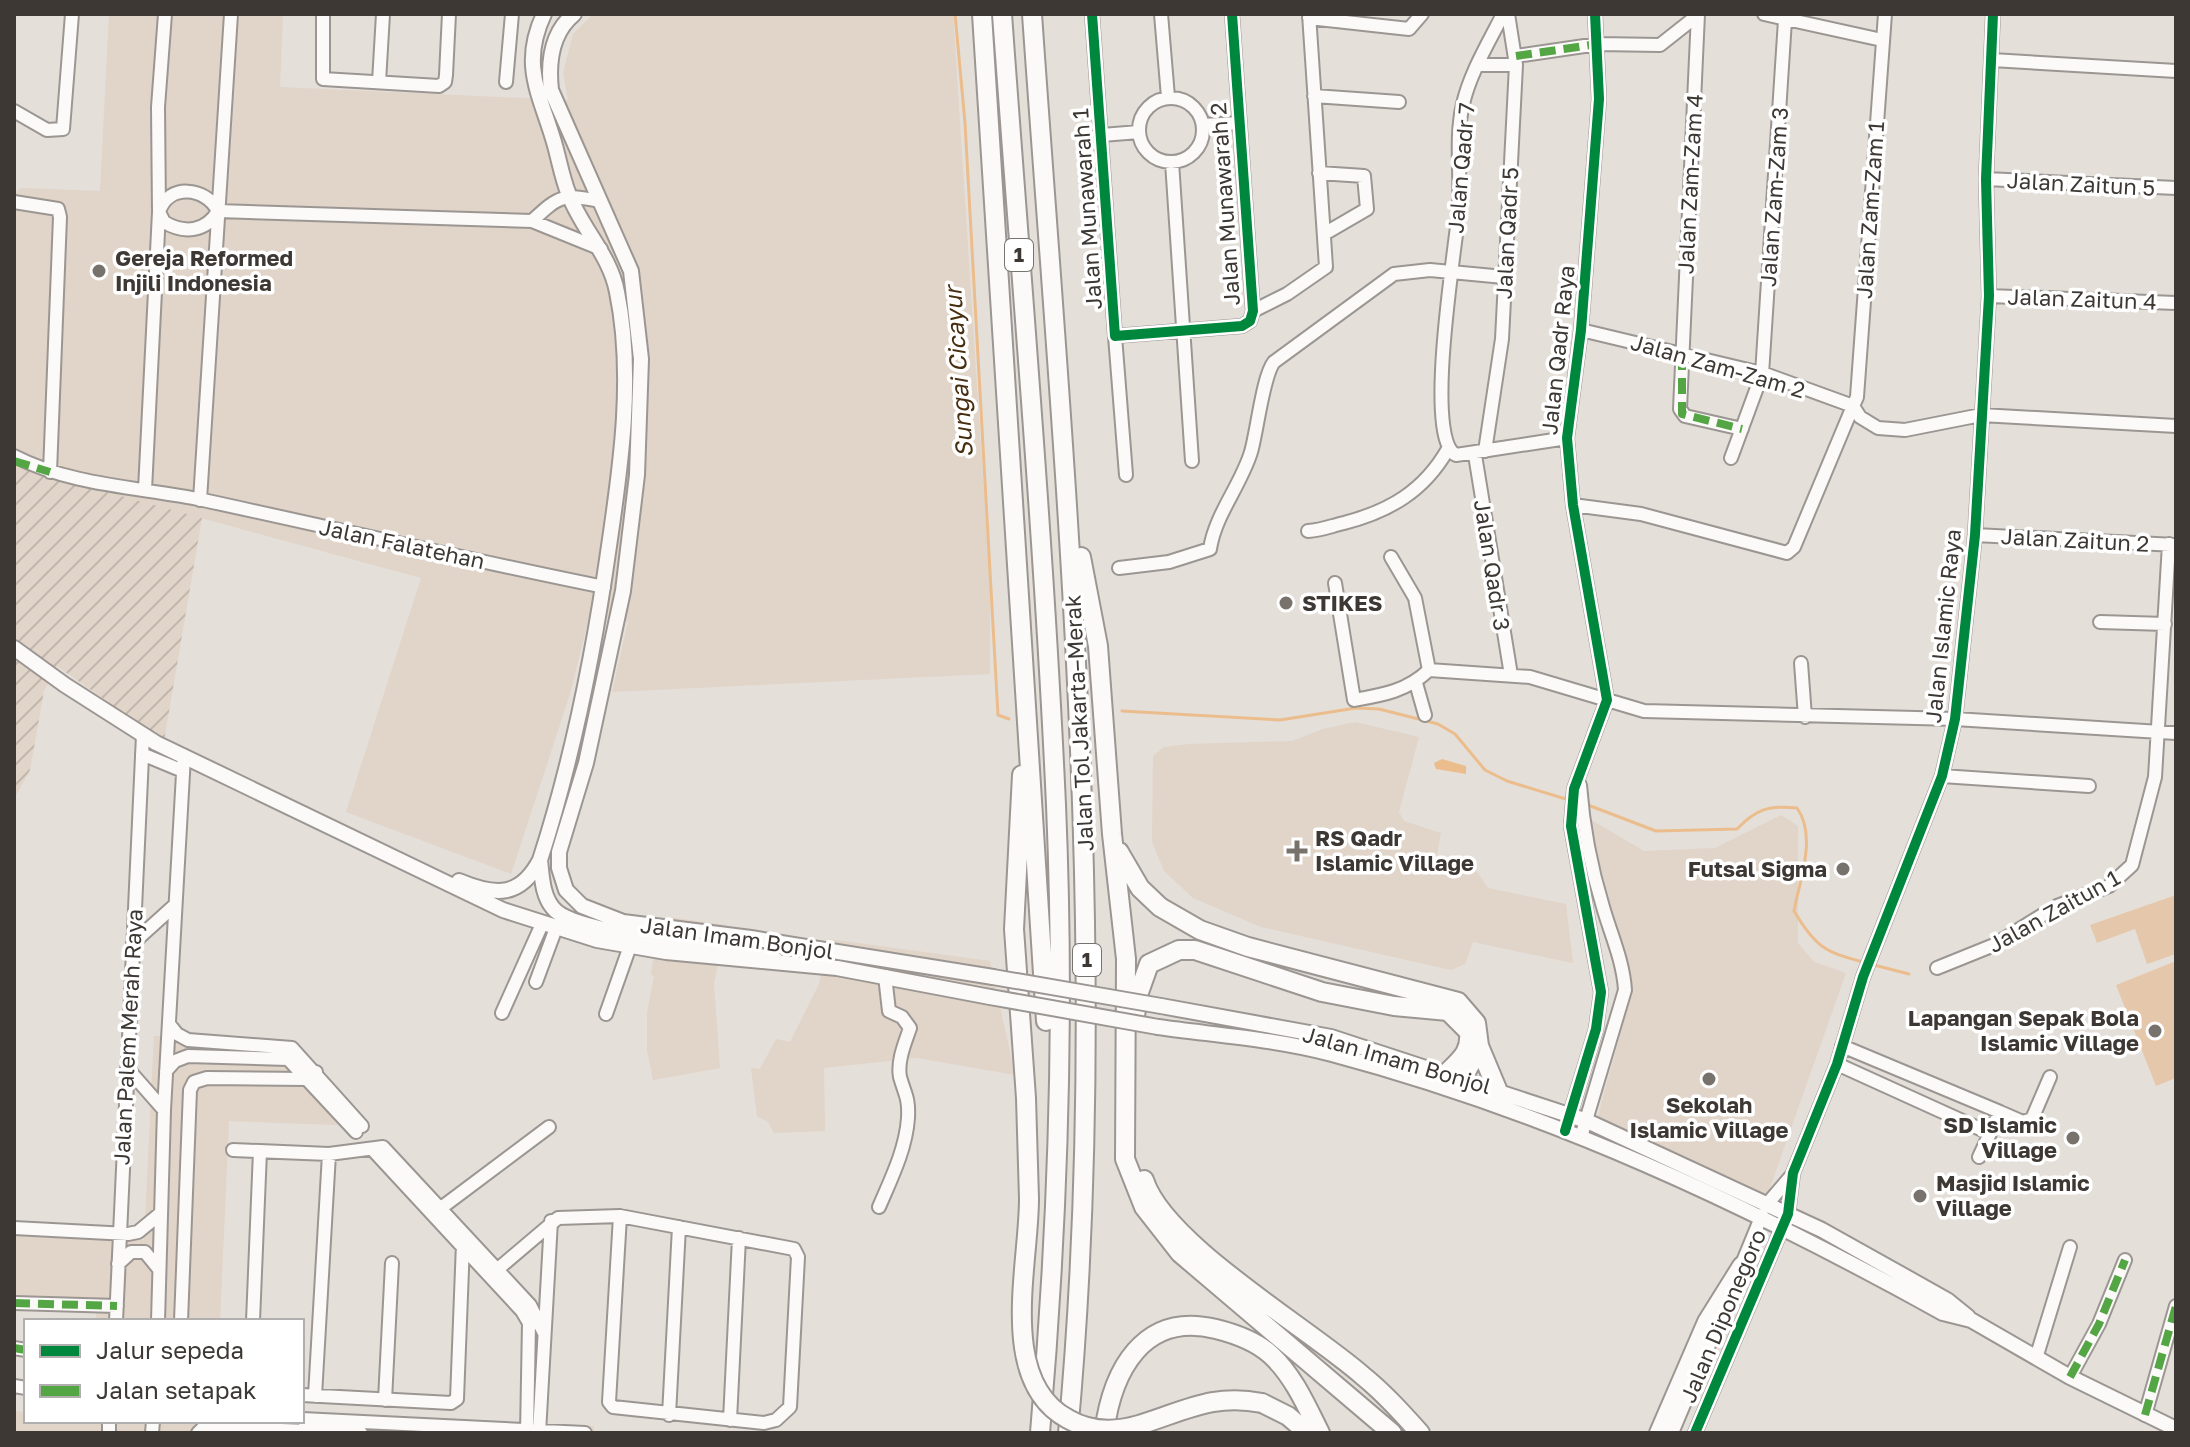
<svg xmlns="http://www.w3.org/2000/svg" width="2190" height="1447" viewBox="0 0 2190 1447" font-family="'Golos Text',sans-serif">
<defs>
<pattern id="industrial-furrows" width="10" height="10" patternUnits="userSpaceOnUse" patternTransform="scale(2)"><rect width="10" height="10" fill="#e1d4c8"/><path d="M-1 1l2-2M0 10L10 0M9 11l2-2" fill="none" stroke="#c2b7ac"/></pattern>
</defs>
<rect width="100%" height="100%" fill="#e5dfd9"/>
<path fill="#e1d4c8" d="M109,14H283L280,87L568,100L563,73L573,34L593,14H953L990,587V674L612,692L628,622L590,613L570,694L511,874L346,812L421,578L14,467V194L21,188L100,191Z
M1355,722L1419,737L1399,812L1404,821L1441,833L1436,860L1475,869L1488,888L1566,904L1573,963L1473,942L1465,964L1451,970L1261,927L1193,898L1164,871L1152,842L1153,756L1164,747L1189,744L1292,741L1323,729Z
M1581,814L1644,851L1715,848L1781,815L1798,826V943L1814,962L1846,973L1766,1199L1597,1119L1629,1003L1625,948L1600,884Z
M669,917L726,925L714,983L720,1068L653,1080L647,1050V1013L654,977L651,974L653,960Z
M829,939L990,961L1015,1075L917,1058L824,1068L825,1131L774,1133L767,1121L757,1117L751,1068L760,1069L776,1039L790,1042L819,984Z
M154,1036L284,1041L337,1125L229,1121L220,1321H96V1303L14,1298V1235L144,1240Z
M14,1411L26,1412V1421H302V1412L594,1426V1433H14Z"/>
<path fill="url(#industrial-furrows)" d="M14,467L202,518L164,741L57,666L44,691L30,770L14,799Z"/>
<path fill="#e5c8ab" d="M2176,895V954L2147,964L2135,929L2097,943L2090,925Z
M2176,961V1078L2156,1086L2116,985Z"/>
<path fill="#ebbd8d" d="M1442,759L1466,766V774L1436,769L1434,763Z"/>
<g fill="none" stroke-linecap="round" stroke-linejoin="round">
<path stroke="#ebbd8d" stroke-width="3" d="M955,14L965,123L998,715L1009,719
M1122,711L1280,720L1356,708L1379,709L1438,724L1455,734L1485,770L1507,781L1569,800
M1588,805L1656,831L1737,829C1756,809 1769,805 1797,808C1817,836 1800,879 1794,911C1816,948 1825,952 1866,963
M1874,965L1909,974"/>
<defs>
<path id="minor" d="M165,14L158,107L159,212L164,222C184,234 206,232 218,211
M323,14V79L439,86L445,82L446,75L449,14
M1092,14L1115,336L1242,326L1250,321L1253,311L1232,14
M1161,14L1168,97
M1503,14C1489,42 1470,73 1463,104C1455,137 1461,175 1459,209C1456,246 1423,438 1456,455L1567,438
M1698,14L1680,409L1685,416L1742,429
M1764,14L1882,40
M1309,18L1409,29L1422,14
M1516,56L1598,44L1660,45L1698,15
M1992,60L2176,71
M1479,65H1516
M379,82L383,14
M506,82L512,14
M1314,96L1399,102
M1139 130a32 32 0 1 1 64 0a32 32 0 1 1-64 0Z
M14,111L47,130L63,129L72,14
M1203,125L1239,123
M1102,135L1139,132
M1172,162L1192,461
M1319,173L1364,176L1367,209L1324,234
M1986,179L2176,188
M14,202L58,209L60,217L50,472
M218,211L532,221L601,249
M532,221C560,195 562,194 600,201
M1989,296L2176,303
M1253,311L1287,294L1326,267L1309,14
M1581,330L1765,374L1853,406L1857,397L1885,14
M1115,336L1126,475
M1485,451L1502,339L1516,65L1508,14
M1475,455L1511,675
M14,456C72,486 140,487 203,500C337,529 470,560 604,587
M1731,458L1762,374L1785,20
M145,490L159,212C168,183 206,187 218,211
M200,500L231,14
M1573,505L1641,514L1787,553L1794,547L1853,406L1860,417L1878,428L1905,430L1981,415L2176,426
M1308,531C1322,530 1331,526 1344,523C1390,511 1424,491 1448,449
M1975,535L2176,545
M1391,557L1415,598L1429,670L1530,677L1644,711L1955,719L2176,733
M1119,568L1169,562L1210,549C1215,515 1241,485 1251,452C1257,432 1263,375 1274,362L1394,274L1430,270L1504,277
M1335,583L1354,700C1383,695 1407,691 1429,670
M2100,622L2165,624
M1801,663L1805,717
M1416,683L1425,715
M142,754L183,771
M1942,776L2089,786
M1580,785C1583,826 1591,868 1603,907C1611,935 1623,960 1625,990L1581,1137
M133,943L175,905
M1937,968L1994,945L2057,906L2109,886L2132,865L2155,777L2169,544
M536,982L556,928
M502,1013L542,924
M606,1014L630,946
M169,1024L177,1034L188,1040L292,1048L362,1126
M1842,1046L2000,1112L1979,1157
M1837,1064L1989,1133
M127,1068L164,1110
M166,1071L175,1061L188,1056L288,1059L356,1132
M2000,1112L2023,1122L2032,1119L2050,1077
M1565,1131L1596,1029L1601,992L1571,826L1574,789L1607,700L1573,505L1567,438L1581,330L1599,99L1595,14
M372,1149L522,1311L529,1323L527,1433
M233,1150L329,1154L383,1147L530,1305L544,1333
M1768,1203L1792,1175
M879,1207C891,1179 906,1149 908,1118C909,1097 905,1095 900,1077C897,1061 905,1043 910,1028L902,1017L889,1011L885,976
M441,1208L549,1127
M620,1216L794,1249L798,1257L790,1407L776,1420L764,1423L613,1407L609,1402Z
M14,1228L128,1234L138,1232L161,1213
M118,1264L131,1252H145L158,1268
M1739,1271L1762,1215
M492,1274L558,1218L620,1216
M14,1303L117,1306
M116,1321L143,735
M158,1321L164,1110L184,756
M181,1321L190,1090L194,1082L207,1078L307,1079L316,1072
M253,1321L260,1151
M14,1348L26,1350
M2037,1355L2070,1247
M2070,1377L2099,1324L2125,1260
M14,1386L26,1388
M302,1395L451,1403L457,1399L463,1243
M315,1396L329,1154
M385,1400L392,1263
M669,1415L679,1227
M2145,1415L2176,1306
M302,1419L585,1433
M730,1420L739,1238
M109,1433V1421
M152,1433L153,1421
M198,1433L204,1427L361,1433
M539,1433L551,1221
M1672,1433L1725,1307
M1695,1433L1788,1214L1793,1173L1837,1064L1863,977L1942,776L1955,719L1975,535L1989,296L1986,179L1993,14"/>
<path id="major" d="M544,14C520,65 540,94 554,142C559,159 562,178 569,195C582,229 610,255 617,292C634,374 621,465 609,546C594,652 573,758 540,860C542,876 542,895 553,908C574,936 733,946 776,960
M574,14C551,33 548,63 551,90L631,271L641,359L637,475L623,591L586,763L559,852V868L566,890L582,906L623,922L751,938L993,977
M14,648L65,685L156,743L503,910L597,940L666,952L837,968L990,997
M459,881C495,896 520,898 540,860
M1161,1006L1331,1037L1587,1121L1822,1230L1947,1300L1968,1317
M1158,1027C1215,1035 1276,1039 1332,1054C1550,1112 1746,1204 1943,1313L1971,1320L2070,1377L2176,1429"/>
<path id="highway" d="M982,14L1046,1021
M1002,14C1021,277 1044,541 1056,805C1065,1014 1058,1225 1040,1433
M1032,14C1065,487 1112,959 1068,1433
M1081,557L1098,646L1112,834L1126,959L1125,1159L1144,1207L1180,1253L1392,1433
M1022,775L1014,929L1026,1098L1029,1199
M1119,852L1140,888L1160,907L1200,930L1248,947L1458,1002L1476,1023L1479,1046L1497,1089
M1135,1016L1138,995L1149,964L1179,950H1195L1322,992L1394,1006L1448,1011L1469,1032C1471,1052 1461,1059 1447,1073
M1463,1078L1478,1049
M1144,1180C1164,1244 1310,1329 1363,1376C1384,1393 1402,1413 1420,1433
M1262,1403L1288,1416L1308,1433
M1104,1433C1112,1371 1143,1311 1216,1329C1236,1334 1256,1341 1271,1355C1293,1375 1307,1407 1320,1433
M1659,1433L1707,1322L1742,1266"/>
</defs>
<use href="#minor" stroke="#9b9692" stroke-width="16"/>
<use href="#major" stroke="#9b9692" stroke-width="18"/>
<use href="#highway" stroke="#9b9692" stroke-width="22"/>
<use href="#minor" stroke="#fbfaf9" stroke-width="12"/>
<use href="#major" stroke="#fbfaf9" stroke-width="14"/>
<use href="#highway" stroke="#fbfaf9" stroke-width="18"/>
<defs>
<path id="major-bridge" d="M993,977L1161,1006
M990,997L1158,1027"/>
<path id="highway-bridge" d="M1029,1199C1029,1266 997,1381 1068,1419C1090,1432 1115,1432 1139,1425C1185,1411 1213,1393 1262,1403"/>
</defs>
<use href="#major-bridge" stroke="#9b9692" stroke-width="18" stroke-linecap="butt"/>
<use href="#highway-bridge" stroke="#9b9692" stroke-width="22" stroke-linecap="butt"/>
<use href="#major-bridge" stroke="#fbfaf9" stroke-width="14"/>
<use href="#highway-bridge" stroke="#fbfaf9" stroke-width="18"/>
<path stroke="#54a644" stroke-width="8" stroke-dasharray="16 8" stroke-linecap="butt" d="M1516,56L1598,44
M1682,354V414L1742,429
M14,461L50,472
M14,1303L117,1306
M14,1348L26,1350
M2070,1377L2099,1324L2125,1260
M2145,1415L2176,1306"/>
<defs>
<path id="cycleway" d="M1092,14L1115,336L1242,326L1250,321L1253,311L1232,14
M1565,1131L1596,1029L1601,992L1571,826L1574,789L1607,700L1573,505L1567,438L1581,330L1599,99L1595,14
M1695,1433L1788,1214L1793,1173L1837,1064L1863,977L1942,776L1955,719L1975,535L1989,296L1986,179L1993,14"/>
</defs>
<use href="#cycleway" stroke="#fff" stroke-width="15"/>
<use href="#cycleway" stroke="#00873e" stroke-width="10"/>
</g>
<g fill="#78726d" stroke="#fff" stroke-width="3">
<circle cx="99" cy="271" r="8"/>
<circle cx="1286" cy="603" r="8"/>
<path d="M1293 839h8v8h8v8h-8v8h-8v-8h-8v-8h8z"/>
<circle cx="1843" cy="869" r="8"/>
<circle cx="2155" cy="1031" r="8"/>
<circle cx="1709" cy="1079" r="8"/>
<circle cx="2073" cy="1138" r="8"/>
<circle cx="1920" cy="1196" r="8"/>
</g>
<g text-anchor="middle" stroke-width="7" stroke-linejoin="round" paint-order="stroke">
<g fill="#fff" stroke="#777470" stroke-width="2">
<rect x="1005" y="239" width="28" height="32" rx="6"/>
<rect x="1073" y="944" width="28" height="32" rx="6"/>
</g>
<g font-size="20" font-weight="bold" fill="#3d3833">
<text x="1019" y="262">1</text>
<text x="1087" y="967">1</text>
</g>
<g font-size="22" fill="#3d3833" stroke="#fff">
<text transform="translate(1461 168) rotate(-85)" y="8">Jalan Qadr 7</text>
<text transform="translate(1690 184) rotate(-87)" y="8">Jalan Zam-Zam 4</text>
<text transform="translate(2081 184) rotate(3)" y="8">Jalan Zaitun 5</text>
<text transform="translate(1774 197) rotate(-86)" y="8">Jalan Zam-Zam 3</text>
<text transform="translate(1225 204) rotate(-94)" y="8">Jalan Munawarah 2</text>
<text transform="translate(1087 209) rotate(-94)" y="8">Jalan Munawarah 1</text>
<text transform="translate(1870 210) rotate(-86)" y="8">Jalan Zam-Zam 1</text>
<text transform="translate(1507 233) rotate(-87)" y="8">Jalan Qadr 5</text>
<text transform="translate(2082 299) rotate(2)" y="8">Jalan Zaitun 4</text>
<text transform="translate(1558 350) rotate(-84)" y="8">Jalan Qadr Raya</text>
<text transform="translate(1718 366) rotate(16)" y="8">Jalan Zam-Zam 2</text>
<text transform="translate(2075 540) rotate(3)" y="8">Jalan Zaitun 2</text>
<text transform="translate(402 544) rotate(12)" y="8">Jalan Falatehan</text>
<text transform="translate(1492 565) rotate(81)" y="8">Jalan Qadr 3</text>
<text transform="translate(1943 626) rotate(-84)" y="8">Jalan Islamic Raya</text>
<text transform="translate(1079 723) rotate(-93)" y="8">Jalan Tol Jakarta–Merak</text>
<text transform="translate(2054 911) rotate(-29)" y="8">Jalan Zaitun 1</text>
<text transform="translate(737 938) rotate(8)" y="8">Jalan Imam Bonjol</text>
<text transform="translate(128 1037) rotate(-87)" y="8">Jalan Palem Merah Raya</text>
<text transform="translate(1397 1060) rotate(16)" y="8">Jalan Imam Bonjol</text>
<text transform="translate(1723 1316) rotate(-67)" y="8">Jalan Diponegoro</text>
</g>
<g font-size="22" font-weight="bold" fill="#3d3833" stroke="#fff" text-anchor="start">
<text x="115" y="266">Gereja Reformed<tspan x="115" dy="25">Injili Indonesia</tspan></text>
<text x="1302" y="611">STIKES</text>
<text x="1315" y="846">RS Qadr<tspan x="1315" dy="25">Islamic Village</tspan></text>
<text x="1827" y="877" text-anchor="end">Futsal Sigma</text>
<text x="2139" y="1026" text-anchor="end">Lapangan Sepak Bola<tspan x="2139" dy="25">Islamic Village</tspan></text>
<text x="1709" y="1113" text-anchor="middle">Sekolah<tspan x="1709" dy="25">Islamic Village</tspan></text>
<text x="2057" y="1133" text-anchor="end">SD Islamic<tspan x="2057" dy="25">Village</tspan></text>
<text x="1936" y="1191">Masjid Islamic<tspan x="1936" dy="25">Village</tspan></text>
</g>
<g font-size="24" font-style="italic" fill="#492f12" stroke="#fff">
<text transform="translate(959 372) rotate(-94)" y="8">Sungai Cicayur</text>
</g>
</g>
<rect width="2190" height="1447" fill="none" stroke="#3d3833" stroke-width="32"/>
<rect x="24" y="1319" width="280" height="104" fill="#ffffff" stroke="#b1afad" stroke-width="2"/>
<rect x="40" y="1345" width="40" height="12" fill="#00873e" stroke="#b1afad" stroke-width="2"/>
<text x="96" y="1359" font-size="24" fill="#3d3833">Jalur sepeda</text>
<rect x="40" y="1385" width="40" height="12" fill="#54a644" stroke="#b1afad" stroke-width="2"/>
<text x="96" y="1399" font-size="24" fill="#3d3833">Jalan setapak</text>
</svg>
